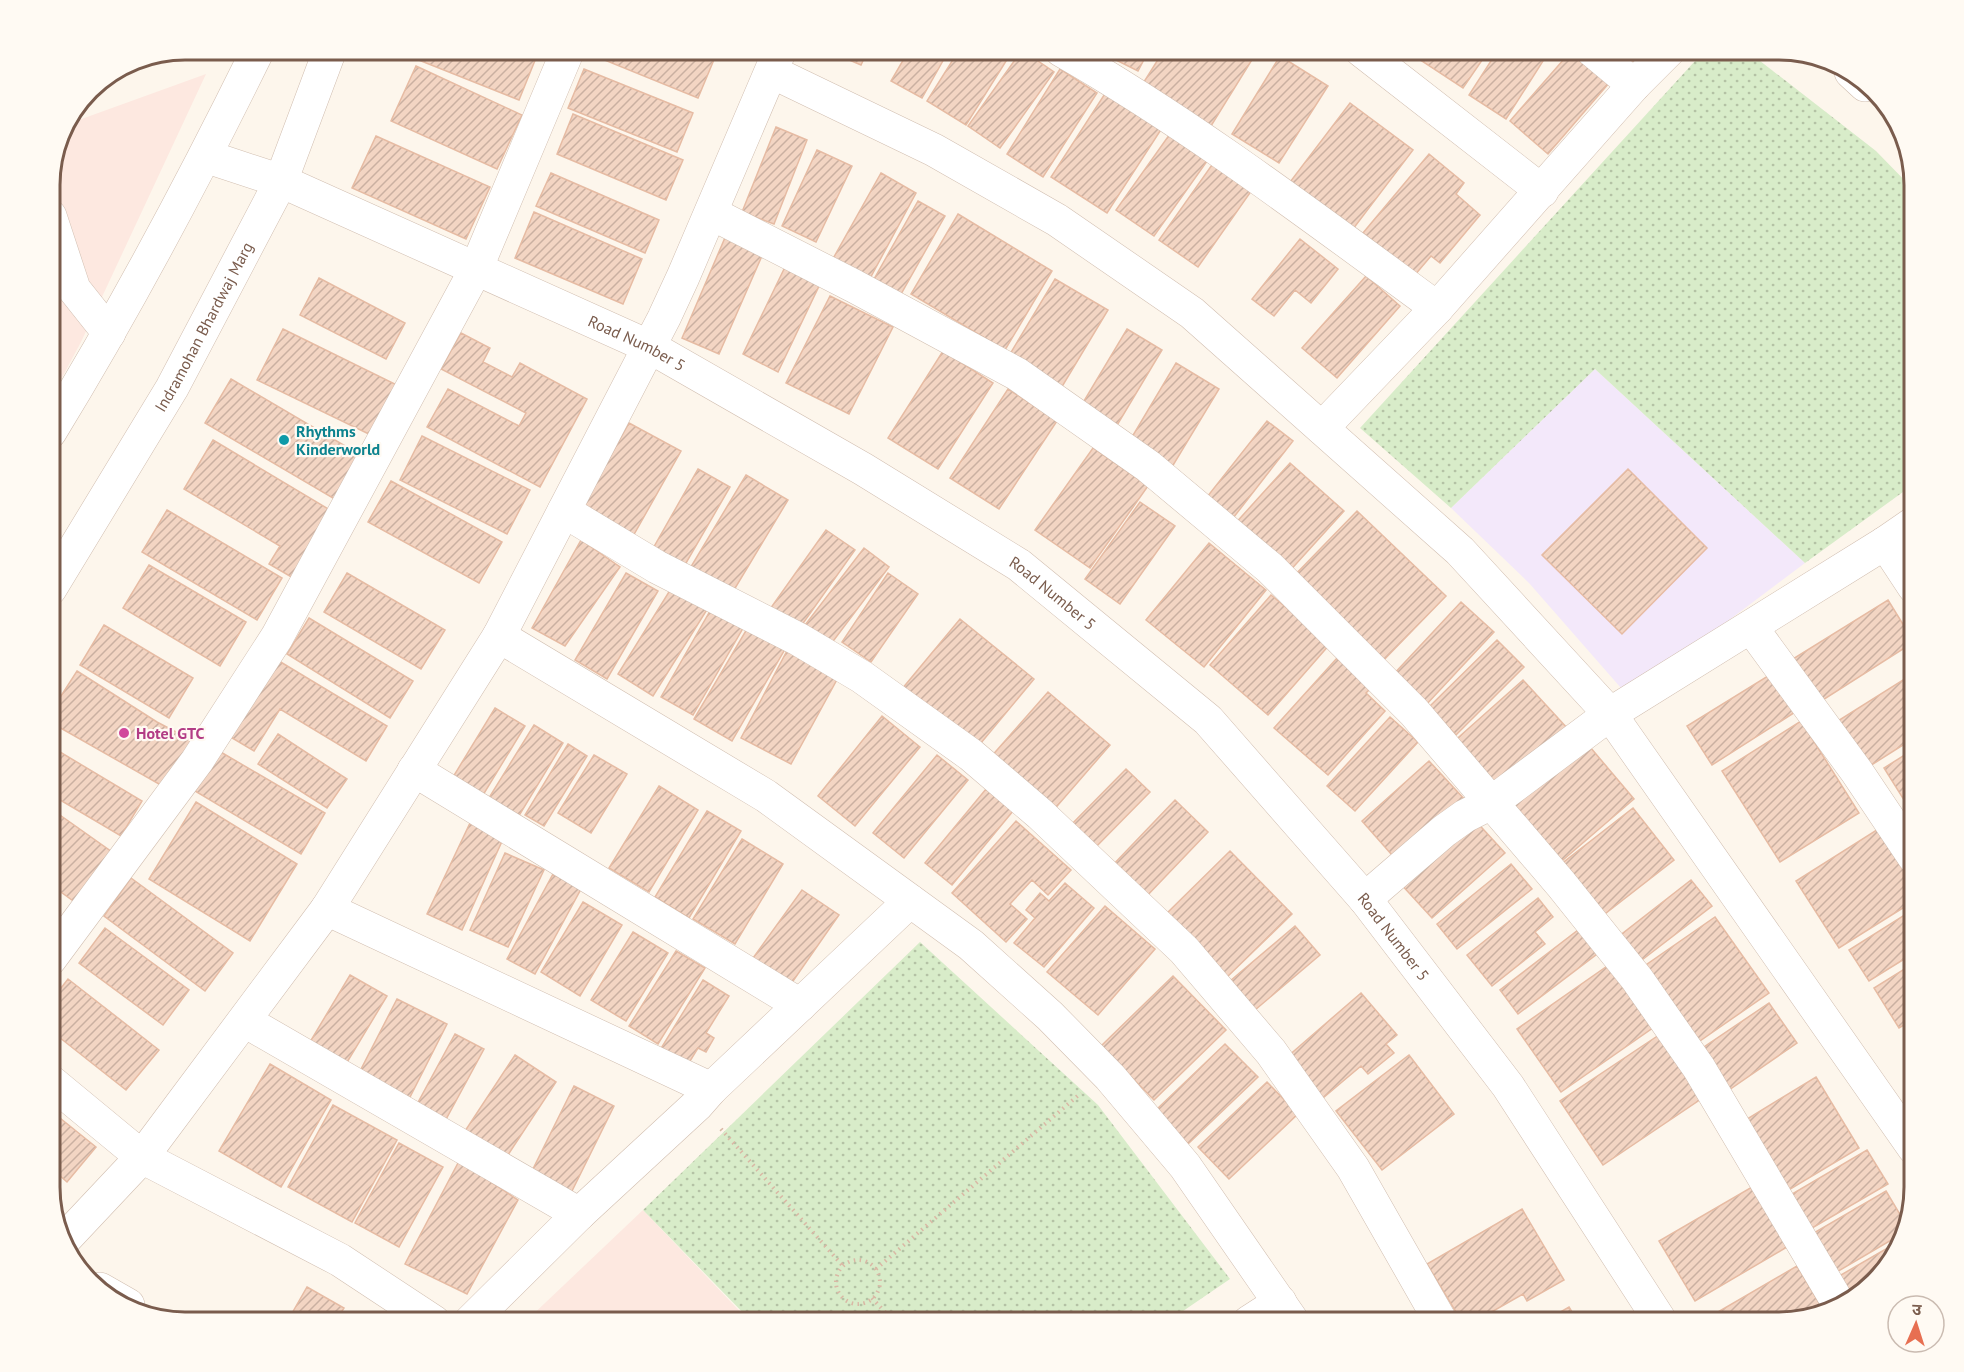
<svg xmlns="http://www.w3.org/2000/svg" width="1964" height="1372" viewBox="0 0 1964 1372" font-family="'PT Sans','Noto Sans Devanagari',sans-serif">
<defs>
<pattern id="park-dots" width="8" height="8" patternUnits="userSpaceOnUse" patternTransform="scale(1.5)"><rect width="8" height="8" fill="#d8ecc9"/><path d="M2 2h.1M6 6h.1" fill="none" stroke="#b4c2a5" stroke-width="1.8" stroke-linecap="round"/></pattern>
<pattern id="building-hatch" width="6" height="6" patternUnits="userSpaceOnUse" patternTransform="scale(1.5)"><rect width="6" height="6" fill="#f3d5c3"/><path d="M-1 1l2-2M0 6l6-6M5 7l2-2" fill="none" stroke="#cab0a1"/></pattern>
</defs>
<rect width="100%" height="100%" fill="#fdf6ec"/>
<path fill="#fde8e0" d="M206,74L81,342L50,400V177L60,133L65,125Z
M643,1210L750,1322H525Z"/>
<path fill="#f3e8fa" d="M1595,369L1805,563L1628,696L1529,583L1451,508Z"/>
<path fill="url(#park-dots)" d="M1705,50H1746L1876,151L1914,190V484L1805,563L1595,369L1451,508L1360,428Z
M920,942L1098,1105L1230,1279L1167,1322H752L643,1210Z"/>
<path fill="url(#building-hatch)" stroke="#e6bba3" stroke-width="1.5" d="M396,50H528L538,53L519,100L396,51Z
M595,50H718L698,98L592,55Z
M826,50H868L861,65Z
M909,50H949L922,98L891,81Z
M959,50H1013L966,125L927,101Z
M1022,50L1054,72L1000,148L968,126Z
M1096,50H1149L1138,71Z
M1164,50H1258L1211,126L1142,85Z
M1415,50H1489L1463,88L1411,54Z
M1498,50H1550L1506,119L1469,95Z
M1608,50H1646L1630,68Z
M1571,51L1609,83L1548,154L1510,121Z
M1280,56L1328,86L1279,163L1232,134Z
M416,66L522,115L497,169L391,121Z
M584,69L693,113L677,152L568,108Z
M1060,69L1097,93L1043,177L1007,154Z
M1108,89L1164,125L1107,213L1051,177Z
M1350,103L1413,150L1350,233L1287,186Z
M573,114L683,160L666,200L557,154Z
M776,127L807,140L774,224L742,212Z
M1172,131L1210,157L1154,236L1116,210Z
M376,136L490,187L466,239L352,188Z
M817,150L852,166L816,242L782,226Z
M1429,154L1464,183L1456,194L1480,215L1440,263L1431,256L1414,276L1363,233Z
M1214,162L1252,190L1198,267L1159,240Z
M551,173L659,220L645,253L536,206Z
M881,173L916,193L867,284L830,264Z
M918,201L945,216L896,303L869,288Z
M534,212L642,259L623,304L515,258Z
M958,214L1052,271L1005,350L911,294Z
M727,233L765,249L719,354L682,338Z
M1300,239L1338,269L1311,303L1295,290L1274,316L1252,299Z
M785,267L820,284L778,372L743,354Z
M1366,276L1400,306L1337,378L1302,348Z
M319,278L405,323L386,359L300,315Z
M1055,279L1108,310L1060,390L1007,359Z
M830,296L893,327L849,414L786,383Z
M283,329L401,387L377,438L257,380Z
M1127,329L1162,350L1113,432L1078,411Z
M461,333L490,348L483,362L512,377L520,363L587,399L540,487L427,427L448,389L519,426L526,413L441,369Z
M943,351L993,383L938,469L888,438Z
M1176,363L1219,389L1172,467L1129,442Z
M231,379L364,457L338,501L205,423Z
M1008,389L1057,421L999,509L950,478Z
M1267,421L1293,441L1230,522L1203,502Z
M629,423L681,451L632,538L581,509Z
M422,436L530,490L507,534L400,480Z
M213,440L340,516L300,582L269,564L280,546L184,489Z
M1093,448L1148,486L1090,568L1035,530Z
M1290,463L1344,511L1287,574L1233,526Z
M698,469L730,487L682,570L651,552Z
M1628,469L1707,548L1622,634L1542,555Z
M746,475L788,500L728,600L686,575Z
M391,481L502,542L479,583L368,522Z
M1140,502L1175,526L1120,604L1085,579Z
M167,510L282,578L257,620L142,552Z
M1357,511L1446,596L1378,666L1290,580Z
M826,530L855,550L799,629L770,609Z
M581,540L620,567L565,646L532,628Z
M1209,543L1266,590L1204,667L1146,620Z
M864,548L889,567L831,644L805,625Z
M149,565L246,622L220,666L123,608Z
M347,573L445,630L421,669L324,612Z
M626,573L658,591L607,679L575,660Z
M888,573L918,594L871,662L842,642Z
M672,587L708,608L653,696L618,674Z
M1271,595L1330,644L1268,715L1210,665Z
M1888,600L1914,642L1815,705L1788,662Z
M1461,602L1494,632L1425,706L1392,676Z
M714,604L746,623L693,715L661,697Z
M309,618L413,681L390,718L287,654Z
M960,619L1034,679L976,749L902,689Z
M751,622L788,644L732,741L694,719Z
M104,625L193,678L169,718L80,665Z
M1497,640L1524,667L1456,735L1429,707Z
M789,647L840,674L791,764L741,738Z
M269,655L387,726L366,761L280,709L254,751L222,732Z
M1337,658L1371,688L1366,693L1385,711L1328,775L1274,728Z
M77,671L157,722L199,744L166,788L50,722V713Z
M1776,671L1800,709L1712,765L1687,726Z
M1914,673V738L1862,771L1833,724Z
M1523,680L1568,729L1496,794L1451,744Z
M1048,692L1110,745L1052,812L990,758Z
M495,708L525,726L480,800L450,782Z
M882,716L920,747L855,826L818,796Z
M1390,717L1418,742L1355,811L1327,786Z
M1801,721L1859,813L1780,862L1722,771Z
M534,725L563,743L517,819L487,801Z
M278,734L347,779L327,808L258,764Z
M1585,741L1634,799L1556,866L1506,808Z
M568,744L587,756L544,826L525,815Z
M50,746L142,801L121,836L50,794Z
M1914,749V816L1884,768Z
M219,751L325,813L301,854L195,791Z
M594,755L627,774L591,833L558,813Z
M937,755L968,780L904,858L873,833Z
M1429,761L1467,802L1399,863L1362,821Z
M1126,769L1150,792L1091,852L1067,829Z
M659,786L698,810L649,892L609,868Z
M986,789L1013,811L952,885L925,863Z
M1175,800L1208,832L1144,899L1111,867Z
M196,802L297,864L250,941L149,879Z
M50,808L112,852L76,903L50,884Z
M1633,808L1674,860L1601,917L1560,865Z
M707,811L741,831L689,918L655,897Z
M1472,817L1505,853L1432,918L1399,882Z
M1016,821L1071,870L1048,895L1032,880L1010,904L1027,919L1006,942L952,893Z
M470,823L503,839L462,930L427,914Z
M1883,826L1914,876V901L1839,948L1796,881Z
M742,839L783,864L735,944L693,919Z
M1230,851L1292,914L1224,980L1162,918Z
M505,853L544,870L508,947L470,930Z
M1511,864L1532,889L1457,949L1437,924Z
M553,874L581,889L535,974L507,959Z
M131,878L233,953L205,991L104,916Z
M1691,880L1712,906L1638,963L1618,937Z
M1065,883L1094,908L1044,967L1014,943L1035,918L1026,910L1040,893L1049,901Z
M802,890L839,915L791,984L753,958Z
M1538,898L1553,917L1535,932L1545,944L1492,986L1467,955Z
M583,902L622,925L580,996L541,972Z
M1105,906L1155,949L1098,1015L1047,972Z
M1914,909V953L1869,981L1849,950Z
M1715,917L1769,993L1697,1043L1643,967Z
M1295,926L1320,955L1255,1010L1230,981Z
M105,928L189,990L163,1025L79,963Z
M1578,930L1597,954L1518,1014L1500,990Z
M633,932L668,953L626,1021L591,1000Z
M676,951L705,968L658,1044L629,1026Z
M1613,962L1657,1025L1561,1092L1517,1029Z
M1914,963V1019L1899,1028L1874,988Z
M350,975L387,996L343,1069L307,1047Z
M1173,976L1226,1030L1154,1100L1101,1046Z
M68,979L159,1050L126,1090L50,1030V1002Z
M703,980L729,996L706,1033L714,1038L706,1052L698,1048L687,1066L660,1050Z
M1361,993L1397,1035L1386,1044L1394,1053L1368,1074L1361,1066L1323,1098L1287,1057Z
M397,999L447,1024L407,1103L357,1077Z
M1769,1003L1797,1043L1729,1090L1701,1049Z
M1914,1031V1043L1909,1034Z
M455,1034L484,1049L444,1123L415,1108Z
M1659,1035L1701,1099L1603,1165L1560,1101Z
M1225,1044L1258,1077L1188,1144L1156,1110Z
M515,1055L556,1082L506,1158L465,1131Z
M1409,1055L1454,1114L1382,1170L1336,1111Z
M270,1064L331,1100L281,1187L219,1151Z
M1816,1077L1859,1148L1782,1194L1739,1124Z
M1267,1082L1298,1114L1229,1179L1198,1147Z
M574,1086L614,1106L571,1193L531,1173Z
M333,1105L397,1140L352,1222L288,1187Z
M50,1110L96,1147L67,1182L59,1175L50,1186Z
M399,1143L443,1167L399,1247L355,1223Z
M1867,1150L1888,1184L1807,1231L1787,1197Z
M459,1161L518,1200L467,1294L405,1264Z
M1752,1187L1787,1247L1695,1301L1659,1241Z
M1886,1191L1904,1221L1900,1235L1835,1273L1812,1234Z
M1522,1209L1564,1280L1527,1301L1523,1294L1474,1322H1462L1427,1264Z
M1898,1242L1891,1262L1849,1302L1834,1279Z
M1797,1266L1824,1311L1779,1322H1715L1711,1316Z
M307,1287L344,1308L335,1322H287Z
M1569,1307L1578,1322H1543Z"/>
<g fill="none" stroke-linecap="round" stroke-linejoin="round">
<defs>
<g id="minor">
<path d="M1061,50C1192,125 1314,218 1437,308"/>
<path d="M1361,50L1542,191"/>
<path d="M1592,50L1634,85"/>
<path d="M772,72L934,150L1057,220L1192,313L1460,551L1610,714L1914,1148"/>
<path d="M1851,72L1865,85"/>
<path id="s1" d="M205,156L281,181L650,347L863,469L1019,565L1208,720L1365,899L1508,1086L1661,1322"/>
<path d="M711,213L854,286L1017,374L1148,466L1270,568L1414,712L1561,884L1637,979L1699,1068L1840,1306"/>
<path d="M50,216L74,289L109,333"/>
<path d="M1322,428L1437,308L1634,85L1669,50"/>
<path d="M50,432C126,308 194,180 258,50"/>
<path d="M564,511L657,567L798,639L862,677L971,755L1040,814L1184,950L1271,1052L1353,1168L1441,1322"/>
<path d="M1885,543L1914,587"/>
<path id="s2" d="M50,589L172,388L281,181L330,50"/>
<path d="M1751,627L1857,772L1914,857"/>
<path d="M499,636L766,796L971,945L1050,1016L1110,1077L1185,1166L1293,1322"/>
<path d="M414,770L800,1005"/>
<path d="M1365,899L1444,831L1465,816L1491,803L1610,714L1885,543L1914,523"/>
<path d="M327,909L711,1089"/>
<path d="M50,959L197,761L277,637L476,269L568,50"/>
<path d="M245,1021L579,1214"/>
<path d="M50,1081L142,1157L340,1260L434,1322"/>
<path d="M63,1241L142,1157L327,909L499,636L664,318L683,277L780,50"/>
<path d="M100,1289L128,1305"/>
<path d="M470,1322L579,1214L697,1105L711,1089L910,901"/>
<path d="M1249,1322L1280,1302"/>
</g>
</defs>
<use href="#minor" stroke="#d1beb0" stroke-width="34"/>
<path stroke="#d9b8a5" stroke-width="4" stroke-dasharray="1.5 4.5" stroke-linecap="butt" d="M721,1129L843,1266
M836 1282a22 22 0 1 1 44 0a22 22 0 1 1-44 0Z
M876,1269L1081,1093
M872,1298L894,1322"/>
<use href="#minor" stroke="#fff" stroke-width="33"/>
</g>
<circle fill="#0f9aa8" stroke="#fffaf3" stroke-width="2" cx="284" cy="440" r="6"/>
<circle fill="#d1479c" stroke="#fffaf3" stroke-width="2" cx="124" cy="733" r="6"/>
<g text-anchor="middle" stroke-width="4.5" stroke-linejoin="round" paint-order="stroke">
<g font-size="16" fill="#7a5c4d" stroke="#fffaf3">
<text dy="6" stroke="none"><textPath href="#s2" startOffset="304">Indramohan Bhardwaj Marg</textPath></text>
<text dy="6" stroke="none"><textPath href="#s1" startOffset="471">Road Number 5</textPath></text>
<text dy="6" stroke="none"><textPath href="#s1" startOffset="957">Road Number 5</textPath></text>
<text dy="6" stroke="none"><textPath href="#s1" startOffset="1443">Road Number 5</textPath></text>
</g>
<g font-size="16" font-weight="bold" fill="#0d838f" stroke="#fffaf3" text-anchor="start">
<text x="296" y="437">Rhythms<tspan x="296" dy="18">Kinderworld</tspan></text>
</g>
<g font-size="16" font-weight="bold" fill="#b23c85" stroke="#fffaf3" text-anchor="start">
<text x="136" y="739">Hotel GTC</text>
</g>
</g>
<path d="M0 0H1964V1372H0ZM185 60H1779A125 125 0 0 1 1904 185V1187A125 125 0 0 1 1779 1312H185A125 125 0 0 1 60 1187V185A125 125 0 0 1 185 60Z" fill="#fffaf3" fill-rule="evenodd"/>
<path fill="none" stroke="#7a5c4d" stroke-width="3" d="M185 60H1779A125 125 0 0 1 1904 185V1187A125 125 0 0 1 1779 1312H185A125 125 0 0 1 60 1187V185A125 125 0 0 1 185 60Z"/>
<g transform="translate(1916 1324) rotate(3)"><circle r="28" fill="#fffaf3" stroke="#cabbb1" stroke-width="1.5"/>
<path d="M0-4.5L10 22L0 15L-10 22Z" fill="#e76f51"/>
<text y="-9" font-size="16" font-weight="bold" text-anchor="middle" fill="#7a5c4d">उ</text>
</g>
</svg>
